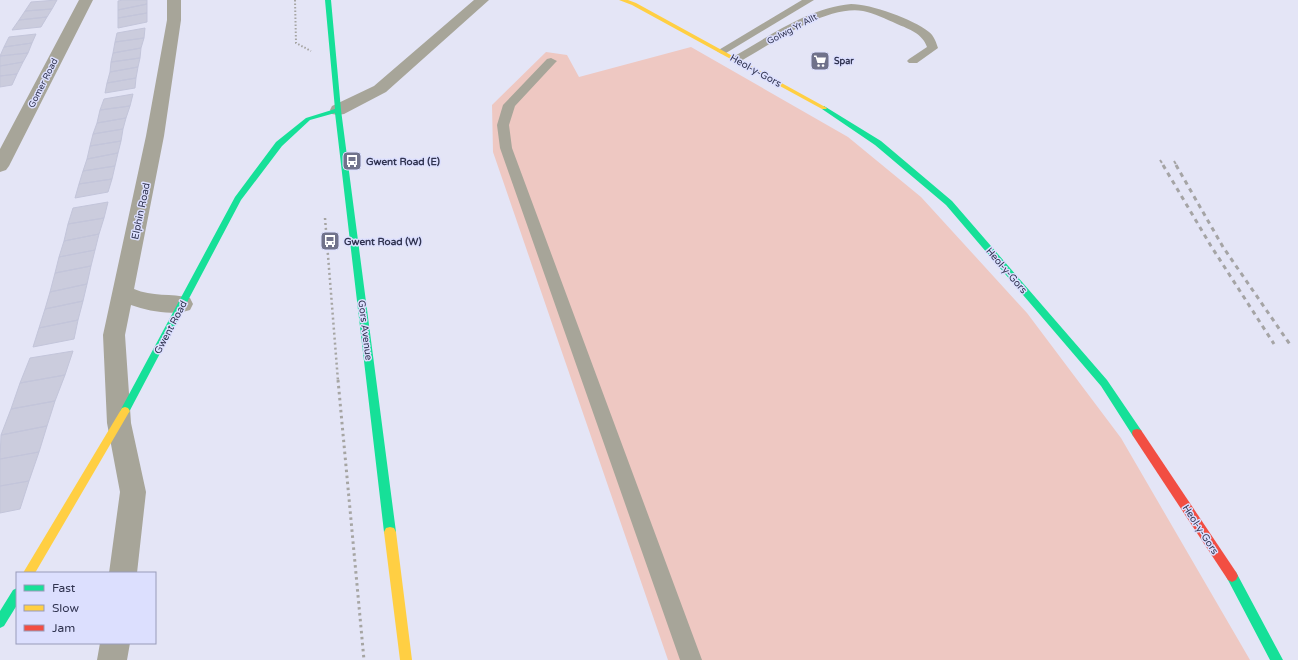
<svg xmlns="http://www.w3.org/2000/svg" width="1298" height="660" viewBox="0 0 1298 660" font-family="'Varela Round',sans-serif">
<rect width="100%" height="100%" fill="#e4e5f6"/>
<path fill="#eec8c2" d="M691,47L848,137L921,197L1027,313L1121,438L1250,660H668L493,152L492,105L546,52L567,55L579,77Z"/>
<path fill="#cbccdd" stroke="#c3c5da" d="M57,0L52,9L25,11L31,2Z
M123,0H147V4L118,10V1Z
M147,4V13L118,18V10Z
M52,9L47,17L19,20L25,11Z
M147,13V22L118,28V18Z
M47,17L41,27L12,30L19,20Z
M145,28L144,38L115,42L117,33Z
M36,34L32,43L4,47L9,37Z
M144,38L141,48L113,53L115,42Z
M32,43L28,53L0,56L4,47Z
M141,48L140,58L111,62L113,53Z
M28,53L23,62L0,66V56Z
M140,58L138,67L110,72L111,62Z
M23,62L17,74L0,76V66Z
M138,67L136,78L107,83L110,72Z
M17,74L12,85L0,87V76Z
M136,78L135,88L105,93L107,83Z
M133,94L130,106L100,110L104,99Z
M130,106L126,118L97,123L100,110Z
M126,118L123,129L93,134L97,123Z
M123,129L121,141L90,146L93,134Z
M121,141L118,153L87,159L90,146Z
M118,153L115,166L83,171L87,159Z
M115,166L112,179L79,184L83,171Z
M112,179L108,192L75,198L79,184Z
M108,202L104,218L68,224L73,208Z
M104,218L99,234L64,241L68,224Z
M99,234L95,250L59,257L64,241Z
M95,250L91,266L55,273L59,257Z
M91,266L87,284L50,292L55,273Z
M87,284L83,301L45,309L50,292Z
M83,301L78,320L39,328L45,309Z
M78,320L74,339L33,347L39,328Z
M73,351L65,375L20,383L30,358Z
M65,375L55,401L11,409L20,383Z
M55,401L47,426L1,435L11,409Z
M47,426L39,452L0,459L1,435Z
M39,452L29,481L0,486V459Z
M29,481L20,509L0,513V486Z"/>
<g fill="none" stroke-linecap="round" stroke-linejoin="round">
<path stroke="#a6a5a3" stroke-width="2" stroke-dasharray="1.5 2" stroke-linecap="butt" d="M295,0L296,43L311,51"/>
<path stroke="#a6a5a3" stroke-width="2.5" stroke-dasharray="2 3" stroke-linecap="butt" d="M325,218L338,381"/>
<path stroke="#a6a5a3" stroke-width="3" stroke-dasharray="2.5 3.5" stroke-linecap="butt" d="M338,380L364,660"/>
<path fill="#a7a599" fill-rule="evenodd" d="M802,0H814L726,53L722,54L717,51Z
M851,4C871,4 913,19 929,32C934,36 936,42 938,48L917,63H909L907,61L909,59L927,47C923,34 909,29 897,24C886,19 874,13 863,11C826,5 773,43 741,61L737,62L731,59L733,57C770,36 808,8 851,4Z
M551,58L557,61L555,63L515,106L509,125L512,148L702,660H680L500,148L497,125L503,105L547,59Z"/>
<path fill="#a7a599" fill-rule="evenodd" d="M79,0H93L9,166L6,170L0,172V149Z
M167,0H181V20L164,136L134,289C152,297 171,293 190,298L193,304L190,310C171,316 149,311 131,305L125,335L131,423L146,492L137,573H109L120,492L107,423L103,335L146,136L167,20Z
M474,0H489L386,92L344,114L338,115L332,114L330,110L332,106L374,86Z
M100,643H130L127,660H97Z"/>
<path fill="#16e098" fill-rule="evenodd" d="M325,0H331L341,110L396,532L394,536L390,537L386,536L384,532L335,113L310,120L282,146L241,200L128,414L125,415L122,414L120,411L235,197L276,142L306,118L335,109Z
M824,106L881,141L952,201L1107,380L1141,430L1142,433L1141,436L1137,437L1133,436L1101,386L946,205L875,145L822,109V107Z
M1232,570L1236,572L1283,660H1270L1228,580L1226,576L1228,572Z
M17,588V605L4,626L0,628V611L13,590Z"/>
<path fill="#ffcf43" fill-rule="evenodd" d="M619,0H628L636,3L827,108L826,109H822L632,5Z
M125,407L128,408L130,411L128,414L35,573H23L122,408Z
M390,527L394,528L396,532L412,660H400L384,532L386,528Z"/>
<path fill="#f24e42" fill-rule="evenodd" d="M1137,429L1141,430L1236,572L1238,576L1236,580L1232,582L1228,580L1133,436L1132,433L1133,430Z"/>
<path stroke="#a5a4a5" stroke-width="2" stroke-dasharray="3.5 3.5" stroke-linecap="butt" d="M1160,160L1164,166
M1174,161L1177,166"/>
<path stroke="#a5a4a5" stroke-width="3" stroke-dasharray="4.5 4.5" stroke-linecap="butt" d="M1163,165L1211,246L1274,344
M1176,165L1223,247L1291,346"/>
</g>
<defs>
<symbol id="supermarket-square" viewBox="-11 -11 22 22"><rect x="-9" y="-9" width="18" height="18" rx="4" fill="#70728b" stroke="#dcdffe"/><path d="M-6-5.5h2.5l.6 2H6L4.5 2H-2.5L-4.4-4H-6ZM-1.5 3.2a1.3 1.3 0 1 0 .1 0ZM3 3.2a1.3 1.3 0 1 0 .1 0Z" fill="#fff"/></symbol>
<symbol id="bus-square" viewBox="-11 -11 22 22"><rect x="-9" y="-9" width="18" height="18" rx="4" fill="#70728b" stroke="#dcdffe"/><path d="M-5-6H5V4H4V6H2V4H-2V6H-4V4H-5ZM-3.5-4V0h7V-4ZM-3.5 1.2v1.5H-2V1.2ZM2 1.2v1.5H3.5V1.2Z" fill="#fff"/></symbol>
</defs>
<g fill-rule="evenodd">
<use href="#supermarket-square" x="809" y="50" width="22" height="22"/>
<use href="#bus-square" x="341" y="150" width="22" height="22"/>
<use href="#bus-square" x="319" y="230" width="22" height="22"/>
</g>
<g text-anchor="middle" stroke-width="3" stroke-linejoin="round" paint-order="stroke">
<g font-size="9" fill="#313451" stroke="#dcdffe">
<text transform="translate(792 29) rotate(-28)" y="3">Golwg Yr Allt</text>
<text transform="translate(43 83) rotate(-63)" y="3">Gomer Road</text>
</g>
<g font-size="9" font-weight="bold" fill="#313451" stroke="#dcdffe" text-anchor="start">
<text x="834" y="64">Spar</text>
</g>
<g font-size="10" fill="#313451" stroke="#dcdffe">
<text transform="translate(756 70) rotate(29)" y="4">Heol-y-Gors</text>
<text transform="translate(140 211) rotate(-78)" y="4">Elphin Road</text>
<text transform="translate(1007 270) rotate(49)" y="4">Heol-y-Gors</text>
<text transform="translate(170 327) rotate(-62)" y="4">Gwent Road</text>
<text transform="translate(366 330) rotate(83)" y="4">Gors Avenue</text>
<text transform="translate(1201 529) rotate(57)" y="4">Heol-y-Gors</text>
</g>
<g font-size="10" font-weight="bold" fill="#313451" stroke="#dcdffe" text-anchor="start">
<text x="366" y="165">Gwent Road (E)</text>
<text x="344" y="245">Gwent Road (W)</text>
</g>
</g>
<rect x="16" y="572" width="140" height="72" fill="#dcdffe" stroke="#989bb9"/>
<rect x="24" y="585" width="20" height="6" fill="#16e098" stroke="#989bb9"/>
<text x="52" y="592" font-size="12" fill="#313451">Fast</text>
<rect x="24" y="605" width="20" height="6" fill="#ffcf43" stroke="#989bb9"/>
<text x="52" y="612" font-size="12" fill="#313451">Slow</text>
<rect x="24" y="625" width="20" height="6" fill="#f24e42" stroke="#989bb9"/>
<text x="52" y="632" font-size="12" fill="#313451">Jam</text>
</svg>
